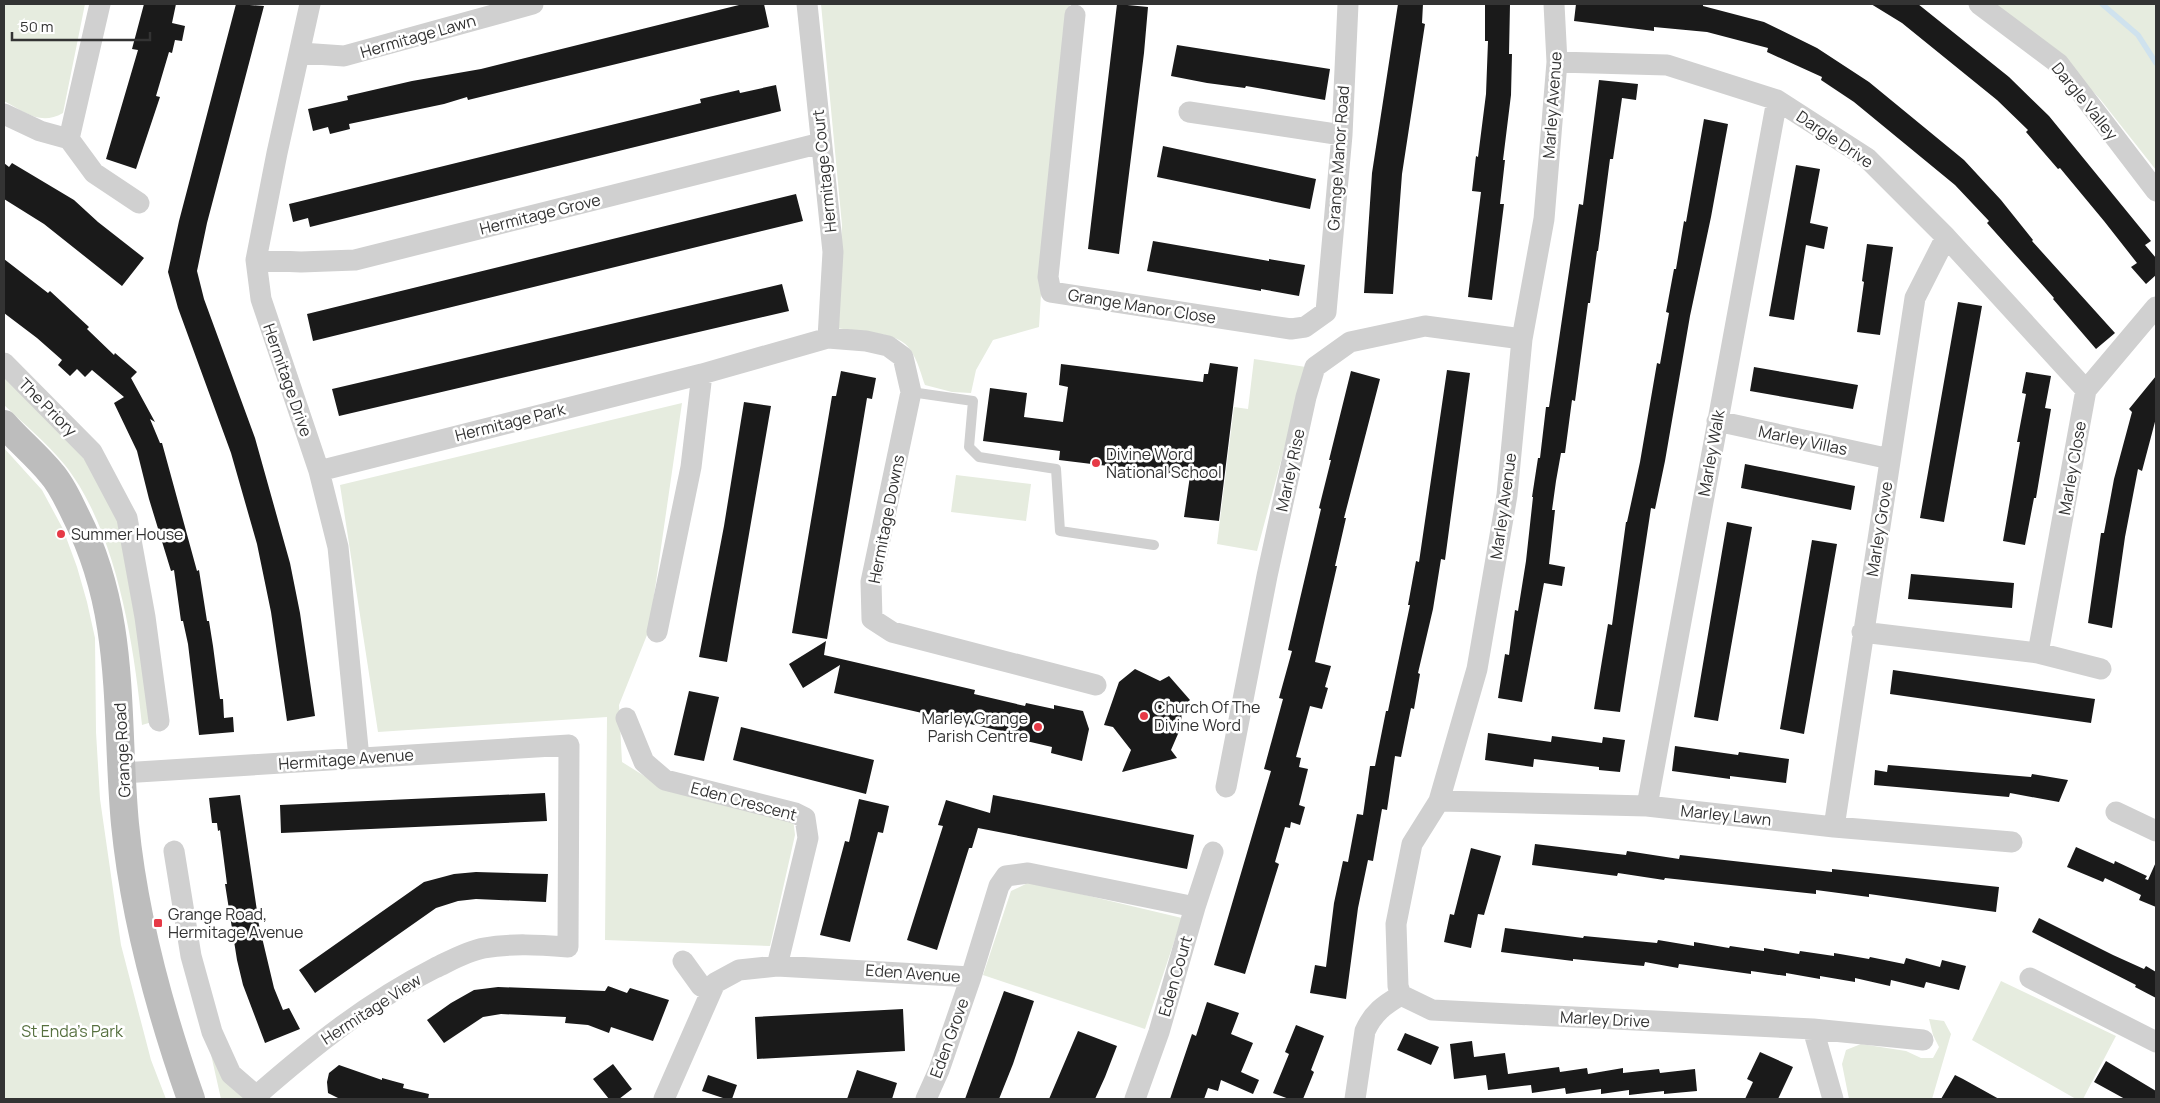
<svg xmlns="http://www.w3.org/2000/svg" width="2160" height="1103" viewBox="0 0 2160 1103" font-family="Manrope,sans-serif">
<rect width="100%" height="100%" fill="#fff"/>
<path fill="#e6ecdf" d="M4,4H85L63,113C40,126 25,112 4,101Z
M821,4H1070L1044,245L1039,327L993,340L976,370L971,393L952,392L925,385C920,371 915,349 901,341C887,332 854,331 836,328L842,225Z
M1995,4H2156V170L2100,99L2069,66Z
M1254,359L1306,367L1257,551L1217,544L1234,407L1248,409Z
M4,368L89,454L124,520L152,722L142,725C134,644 116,528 64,464C46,442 24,424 4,405Z
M682,403L649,630L619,705L622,762L662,787L793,818L795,835L770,946L605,940L607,717L378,732L340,485Z
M4,448L42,490L63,529L77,567L87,602L95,638L96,732L100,799L121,945L151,1060L166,1099H4Z
M956,475L1031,484L1026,521L951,512Z
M1030,882L1182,918L1145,1029L983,975L1011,891Z
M2001,981L2116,1036L2083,1099H2076L1972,1040Z
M1929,1019L1944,1021L1951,1034L1932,1099H1849L1842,1064L1846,1050L1861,1044L1906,1051L1921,1058H1933L1939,1047L1933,1035Z
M210,1050L248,1099H221Z"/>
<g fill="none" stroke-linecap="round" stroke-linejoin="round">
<path stroke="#cfe2ee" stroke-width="5.5" d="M2102,4L2138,35L2156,63"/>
</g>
<path fill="#1a1a1a" d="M144,4H176L172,23L185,26L182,41L175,40L172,53L169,52L156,96L160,97L136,169L106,159L138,50L132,49Z
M236,4L264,6L207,223L197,271L204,299L255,438L290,563L300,613L315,716L287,721L271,612L257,544L231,453L178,308L168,272L179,221Z
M743,4H764L769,27L468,100L467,97L444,104L349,124L350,129L330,134L328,127L313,131L308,109L348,100L347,96L412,81L481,69Z
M1117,4L1148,7L1144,53L1119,254L1088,249Z
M1398,4H1423L1422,23L1425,24L1402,174L1393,294L1364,293L1372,173Z
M1485,4H1510L1509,54H1512L1511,95L1503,160H1505L1500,204H1504L1492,300L1468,297L1481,192L1472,191L1476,156L1478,157L1486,94L1488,41H1485Z
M1576,4H1703V6L1764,22L1817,48L1869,82L1964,160L2001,200L2033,240L2032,241L2115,333L2096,349L2053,299L2054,298L1987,223L1989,221L1955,185L1854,102L1821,80L1822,77L1767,52L1768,48L1707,32L1654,27V31L1574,21Z
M1871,4H1918L2009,77L2049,116L2151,241L2145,245L2156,258V275L2146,284L2131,267L2137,263L2104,221L2060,168L2058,169L2026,132L2028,130L1997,100L1902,23Z
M1177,45L1330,69L1325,100L1246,86L1245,88L1207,83L1171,76Z
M1599,80L1638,84L1636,100L1622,98L1621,105L1613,159H1610L1598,251H1597L1590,303H1588L1575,401L1572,400L1565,453H1561L1556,481L1552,510H1555L1549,564L1565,567L1562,586L1544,583L1522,702L1498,698L1505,654L1509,655L1515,610L1518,611L1526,561L1533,497H1532L1538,458H1540L1546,407H1549L1579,204L1583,205Z
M776,85L781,111L326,223L310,227L308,218L293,222L289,204L701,103L700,99L739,90L740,93Z
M1704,119L1728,124L1711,217L1690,316L1665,461L1655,509L1651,508L1620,712L1594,709L1608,624L1612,625L1626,522H1627L1640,462L1657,363L1660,364L1669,313L1666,312L1674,269H1676L1684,221L1686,222Z
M1163,146L1316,179L1310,209L1157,177Z
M4,163L9,167L12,163L74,200L98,222L144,258L122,286L44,224L4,199Z
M1796,165L1820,169L1810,223L1828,227L1824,249L1806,245L1794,320L1769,316Z
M796,194L803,221L313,341L307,314Z
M1153,241L1269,261V259L1305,265L1299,296L1261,289V291L1147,271Z
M1867,244L1893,247L1880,335L1857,332L1864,282L1862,281Z
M4,259L48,293L50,291L89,327L87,329L114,355L115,353L137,372L131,378L155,422L150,419L160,443H162L197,571L199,570L207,621H209L213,646L220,699H223L224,718L233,717L234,732L199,735L188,644L183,621H181L174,570L171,571L149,499L137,451L114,403L124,397L92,370L85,377L77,369L70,376L58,365L62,360L37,338L4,313Z
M782,284L789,311L339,416L332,389Z
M1958,302L1982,306L1944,522L1920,518Z
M1210,363L1238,367L1219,521L1184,517L1190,476L1059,460L1060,451L983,441L990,388L1027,393L1024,417L1063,422L1068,387L1059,385L1061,364L1203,382L1204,374H1208Z
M1754,367L1858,385L1853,409L1750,391Z
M1447,370L1470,373L1445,560L1441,559L1433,609L1418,673L1420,674L1414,709L1411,708L1401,757L1395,756L1387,810L1382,809L1373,861L1368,860L1358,908L1346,999L1310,993L1315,965L1326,967L1334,903L1343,861L1348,862L1357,814L1363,815L1370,766H1375L1386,711H1388L1410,605H1408L1416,561L1419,562Z
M841,371L876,378L872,399L867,398L827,639L792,633L832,396H836Z
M1351,371L1380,379L1344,518H1346L1335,566H1337L1315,662L1331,666L1325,687L1328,688L1322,709L1310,706L1296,757L1301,758L1299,767L1308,769L1299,805L1305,807L1300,825L1291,822L1290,828L1285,827L1275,862L1279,864L1245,974L1214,965L1271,771L1264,769L1283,699L1279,698L1292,651L1288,650L1321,509L1319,508L1331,460H1329Z
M2026,372L2051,376L2045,408L2051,409L2036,498H2034L2025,545L2003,541L2020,442H2017L2026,394L2022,393Z
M2156,376V418L2142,471L2138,469L2125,537L2112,628L2088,623L2101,533H2104L2114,479L2132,412L2129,409Z
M744,402L771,406L727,662L699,657L724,526Z
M1745,464L1855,486L1851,510L1741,488Z
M1727,522L1752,527L1718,721L1694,717Z
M1812,540L1837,544L1804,734L1780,729Z
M1911,574L2014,583L2012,608L1908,599Z
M826,641L824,655L975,690L974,694L1025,706L1026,703L1054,709V705L1083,711L1089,729L1082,761L1051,753L1052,747L1022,740L1024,736L834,693L840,665L803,688L789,664Z
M1135,669L1160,681L1169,676L1190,700L1182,707L1181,727L1171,750L1177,758L1122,772L1131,750L1113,727L1104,725L1119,682Z
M1893,670L2095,699L2091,723L1890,694Z
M689,691L719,697L704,761L674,755Z
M741,727L874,760L866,794L733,760Z
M1488,733L1551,742L1552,736L1602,743L1603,737L1625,740L1620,772L1599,770V767L1534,759L1533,767L1485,760Z
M1675,746L1738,755L1739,752L1789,759L1786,783L1730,776V779L1672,771Z
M1888,765L2031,777L2032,774L2068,780L2059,802L2010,793L2009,797L1874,785L1875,770L1887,772Z
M545,793L547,821L281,833L280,805Z
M240,795L257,911L255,908L274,988L283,1010L289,1008L300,1029L265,1043L243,985L237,960L225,884H227L220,830L218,831L217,823H212L209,798Z
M993,795L1194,835L1187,869L978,828L972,848H969L937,950L907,940L943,826L938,825L946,800L990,813Z
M859,799L889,806L883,833L878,832L850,942L820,935L845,841L849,842Z
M1535,844L1626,855L1627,851L1679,859L1680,855L1832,872V869L1999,887L1996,912L1869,894V897L1816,890V894L1665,878L1664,880L1618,873L1617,876L1532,865Z
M2076,847L2114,864L2115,861L2147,876L2145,879L2148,880L2156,862V907L2139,900L2141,895L2105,878L2103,882L2067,867Z
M1471,848L1501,856L1484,915L1478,914L1471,948L1444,942L1450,914L1454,915Z
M476,872L548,874L546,902L476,899L458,901L436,908L315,993L299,970L424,882L454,874Z
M2039,918L2113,955L2144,969L2146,966L2156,972V998L2135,987L2136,985L2032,932Z
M1505,928L1583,938L1584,936L1657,943L1658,940L1694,946V942L1729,948L1730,946L1764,951V948L1799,954L1800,951L1834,956V953L1869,959L1870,957L1904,964L1906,958L1940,967L1942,960L1966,966L1959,990L1926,982L1924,988L1891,980L1890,986L1855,978V982L1820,976V979L1786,973V976L1751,971V974L1679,964L1678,968L1645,962L1644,966L1573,959V961L1501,952Z
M608,986L627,993L630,988L669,1000L653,1041L611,1027L609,1033L588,1025L565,1023L566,1017L501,1014L483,1017L444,1043L427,1020L451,1003L474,990L498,987L605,991Z
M1004,991L1034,1001L1013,1064L999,1099H965Z
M1207,1002L1239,1013L1231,1034L1253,1043L1241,1072L1259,1080L1253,1094L1221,1080L1218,1091L1208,1088L1204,1099H1170L1192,1034L1196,1036Z
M903,1009L905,1051L757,1059L755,1017Z
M1296,1025L1324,1036L1311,1070L1314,1072L1303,1099H1289L1273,1093L1289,1054L1285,1052Z
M1078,1031L1117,1046L1105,1077L1095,1099H1049Z
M1405,1033L1439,1047L1431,1065L1397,1050Z
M1472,1041L1474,1057L1505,1053L1508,1074L1559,1067L1560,1072L1587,1068L1588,1074L1623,1068V1073L1659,1069L1660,1073L1695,1069L1697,1091L1664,1094V1091L1629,1095V1090L1601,1094V1089L1566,1094L1565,1088L1532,1093L1531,1085L1488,1090L1486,1075L1454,1079L1450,1044Z
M1760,1052L1793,1067L1778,1099H1745L1753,1082L1747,1079Z
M2106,1061L2156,1091V1099H2125L2094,1082Z
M613,1064L632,1089L619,1099H609L593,1079Z
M339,1065L382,1080V1078L404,1084L403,1088L429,1094L428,1099L338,1098L328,1093L327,1082L329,1073Z
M857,1070L897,1083L892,1099H847Z
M708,1075L737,1085L732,1099H726L702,1091Z
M1955,1075L1963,1079L1999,1099H1941Z"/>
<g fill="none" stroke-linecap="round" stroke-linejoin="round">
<path stroke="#d0d0d0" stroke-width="10" d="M911,392L973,401L969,447L979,457L1056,469L1060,531L1154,545"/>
<path stroke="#d0d0d0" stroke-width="21" d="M310,4L277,153L256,260L261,299L319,471L338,547L359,758
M807,4L833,252L828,338
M1979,4L2059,64L2156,191
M1075,15L1048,277L1051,292L1291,329L1305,327L1326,312L1342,135L1348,4
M301,53L344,56L533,4
M1557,62L1667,65L1777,100L1867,158L1946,237L2086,390
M1189,112L1342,135
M4,114L40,131L69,139L94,173L139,203
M69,139L100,4
M256,260L301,262L355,260L821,143
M4,363L92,452L127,518L145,617L159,721
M1717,421L1890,459
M319,471L702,374L828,338L866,341L888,346L903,357L911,392L871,582L872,619L892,632L1096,685
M657,632L691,467L702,374
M1862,632L2038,653L2101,669
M2038,653L2086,390L2156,307
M626,718L644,762L665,780L795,813L805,818L808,838L777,966
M122,773L569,745L568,947C540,945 511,943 484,948C467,951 450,961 435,968C368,1002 311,1048 255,1097
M1226,787L1267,576L1306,397L1315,367L1350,342L1425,326L1522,339
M1439,801L1647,806L1834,827L2012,842
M1647,806L1777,100
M2116,812L2156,831
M1834,827L1915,298L1946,237
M174,851L191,956L212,1032L231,1074L260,1099
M683,961L701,986L711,991
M2030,978L2156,1042
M1401,995L1398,986L1396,924L1412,844L1439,801L1477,669L1507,495L1522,339L1544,219L1557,62L1554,4
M1401,995L1432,1010L1813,1029L1923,1040
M1813,1029L1833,1099
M664,1099L715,983L739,970L777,966L971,977L999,886L1006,876L1028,873L1195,907
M926,1099L939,1070L971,977
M1135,1099L1159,1032L1195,907L1213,852
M1355,1099L1365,1031C1373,1013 1384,1005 1401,995"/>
<path stroke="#bdbdbd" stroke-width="28" d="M4,424C19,441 37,456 51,473C62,485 69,502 76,516C127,616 115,716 125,824C134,917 160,1011 191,1099"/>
</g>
<g fill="#e63946" stroke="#fff" stroke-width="2">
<circle cx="1096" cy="463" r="5"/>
<circle cx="61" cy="534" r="5"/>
<circle cx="1144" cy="716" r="5"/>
<circle cx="1038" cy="727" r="5"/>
<rect x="153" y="918" width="10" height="10" rx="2.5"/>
</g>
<g text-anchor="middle" stroke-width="5" stroke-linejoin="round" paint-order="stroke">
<g font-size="16" fill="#333" stroke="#fff">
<text transform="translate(418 36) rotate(-16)" y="6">Hermitage Lawn</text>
<text transform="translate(2085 101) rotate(51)" y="6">Dargle Valley</text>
<text transform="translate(1552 105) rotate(-86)" y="6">Marley Avenue</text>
<text transform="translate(1835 139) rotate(34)" y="6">Dargle Drive</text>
<text transform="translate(1338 158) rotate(-86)" y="6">Grange Manor Road</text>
<text transform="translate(824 171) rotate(-96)" y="6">Hermitage Court</text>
<text transform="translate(540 214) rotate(-14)" y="6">Hermitage Grove</text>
<text transform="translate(1142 306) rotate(9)" y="6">Grange Manor Close</text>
<text transform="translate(288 380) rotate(71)" y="6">Hermitage Drive</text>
<text transform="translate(48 407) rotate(45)" y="6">The Priory</text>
<text transform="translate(510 422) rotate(-14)" y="6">Hermitage Park</text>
<text transform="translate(1803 440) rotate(12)" y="6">Marley Villas</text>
<text transform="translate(1711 453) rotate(-80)" y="6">Marley Walk</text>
<text transform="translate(2072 468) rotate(-80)" y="6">Marley Close</text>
<text transform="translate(1290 470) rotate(-78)" y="6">Marley Rise</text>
<text transform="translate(1503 506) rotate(-82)" y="6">Marley Avenue</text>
<text transform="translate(886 519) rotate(-79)" y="6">Hermitage Downs</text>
<text transform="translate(1879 529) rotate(-81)" y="6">Marley Grove</text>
<text transform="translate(122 750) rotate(-93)" y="6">Grange Road</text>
<text transform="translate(346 759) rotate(-4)" y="6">Hermitage Avenue</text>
<text transform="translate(744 801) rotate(15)" y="6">Eden Crescent</text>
<text transform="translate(1726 815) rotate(6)" y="6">Marley Lawn</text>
<text transform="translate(913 973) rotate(4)" y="6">Eden Avenue</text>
<text transform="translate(1175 976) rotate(-74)" y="6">Eden Court</text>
<text transform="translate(371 1009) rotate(-33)" y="6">Hermitage View</text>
<text transform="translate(1605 1019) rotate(3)" y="6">Marley Drive</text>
<text transform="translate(949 1038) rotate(-70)" y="6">Eden Grove</text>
</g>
<g font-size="16" fill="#333" stroke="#fff" text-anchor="start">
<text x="1106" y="460">Divine Word<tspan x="1106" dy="18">National School</tspan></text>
<text x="71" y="540">Summer House</text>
<text x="1154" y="713">Church Of The<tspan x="1154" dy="18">Divine Word</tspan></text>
<text x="1028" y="724" text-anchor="end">Marley Grange<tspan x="1028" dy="18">Parish Centre</tspan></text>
<text x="168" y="920">Grange Road,<tspan x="168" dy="18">Hermitage Avenue</tspan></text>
</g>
<g font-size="16" fill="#56703f" stroke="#fff">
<text x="72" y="1037">St Enda's Park</text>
</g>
</g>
<rect width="2160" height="1103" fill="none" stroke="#333333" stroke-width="10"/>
<path d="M12 32v8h138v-8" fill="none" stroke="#333333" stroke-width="2.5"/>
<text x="20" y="32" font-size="15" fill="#333333" stroke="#ffffff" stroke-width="4" paint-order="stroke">50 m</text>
</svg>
